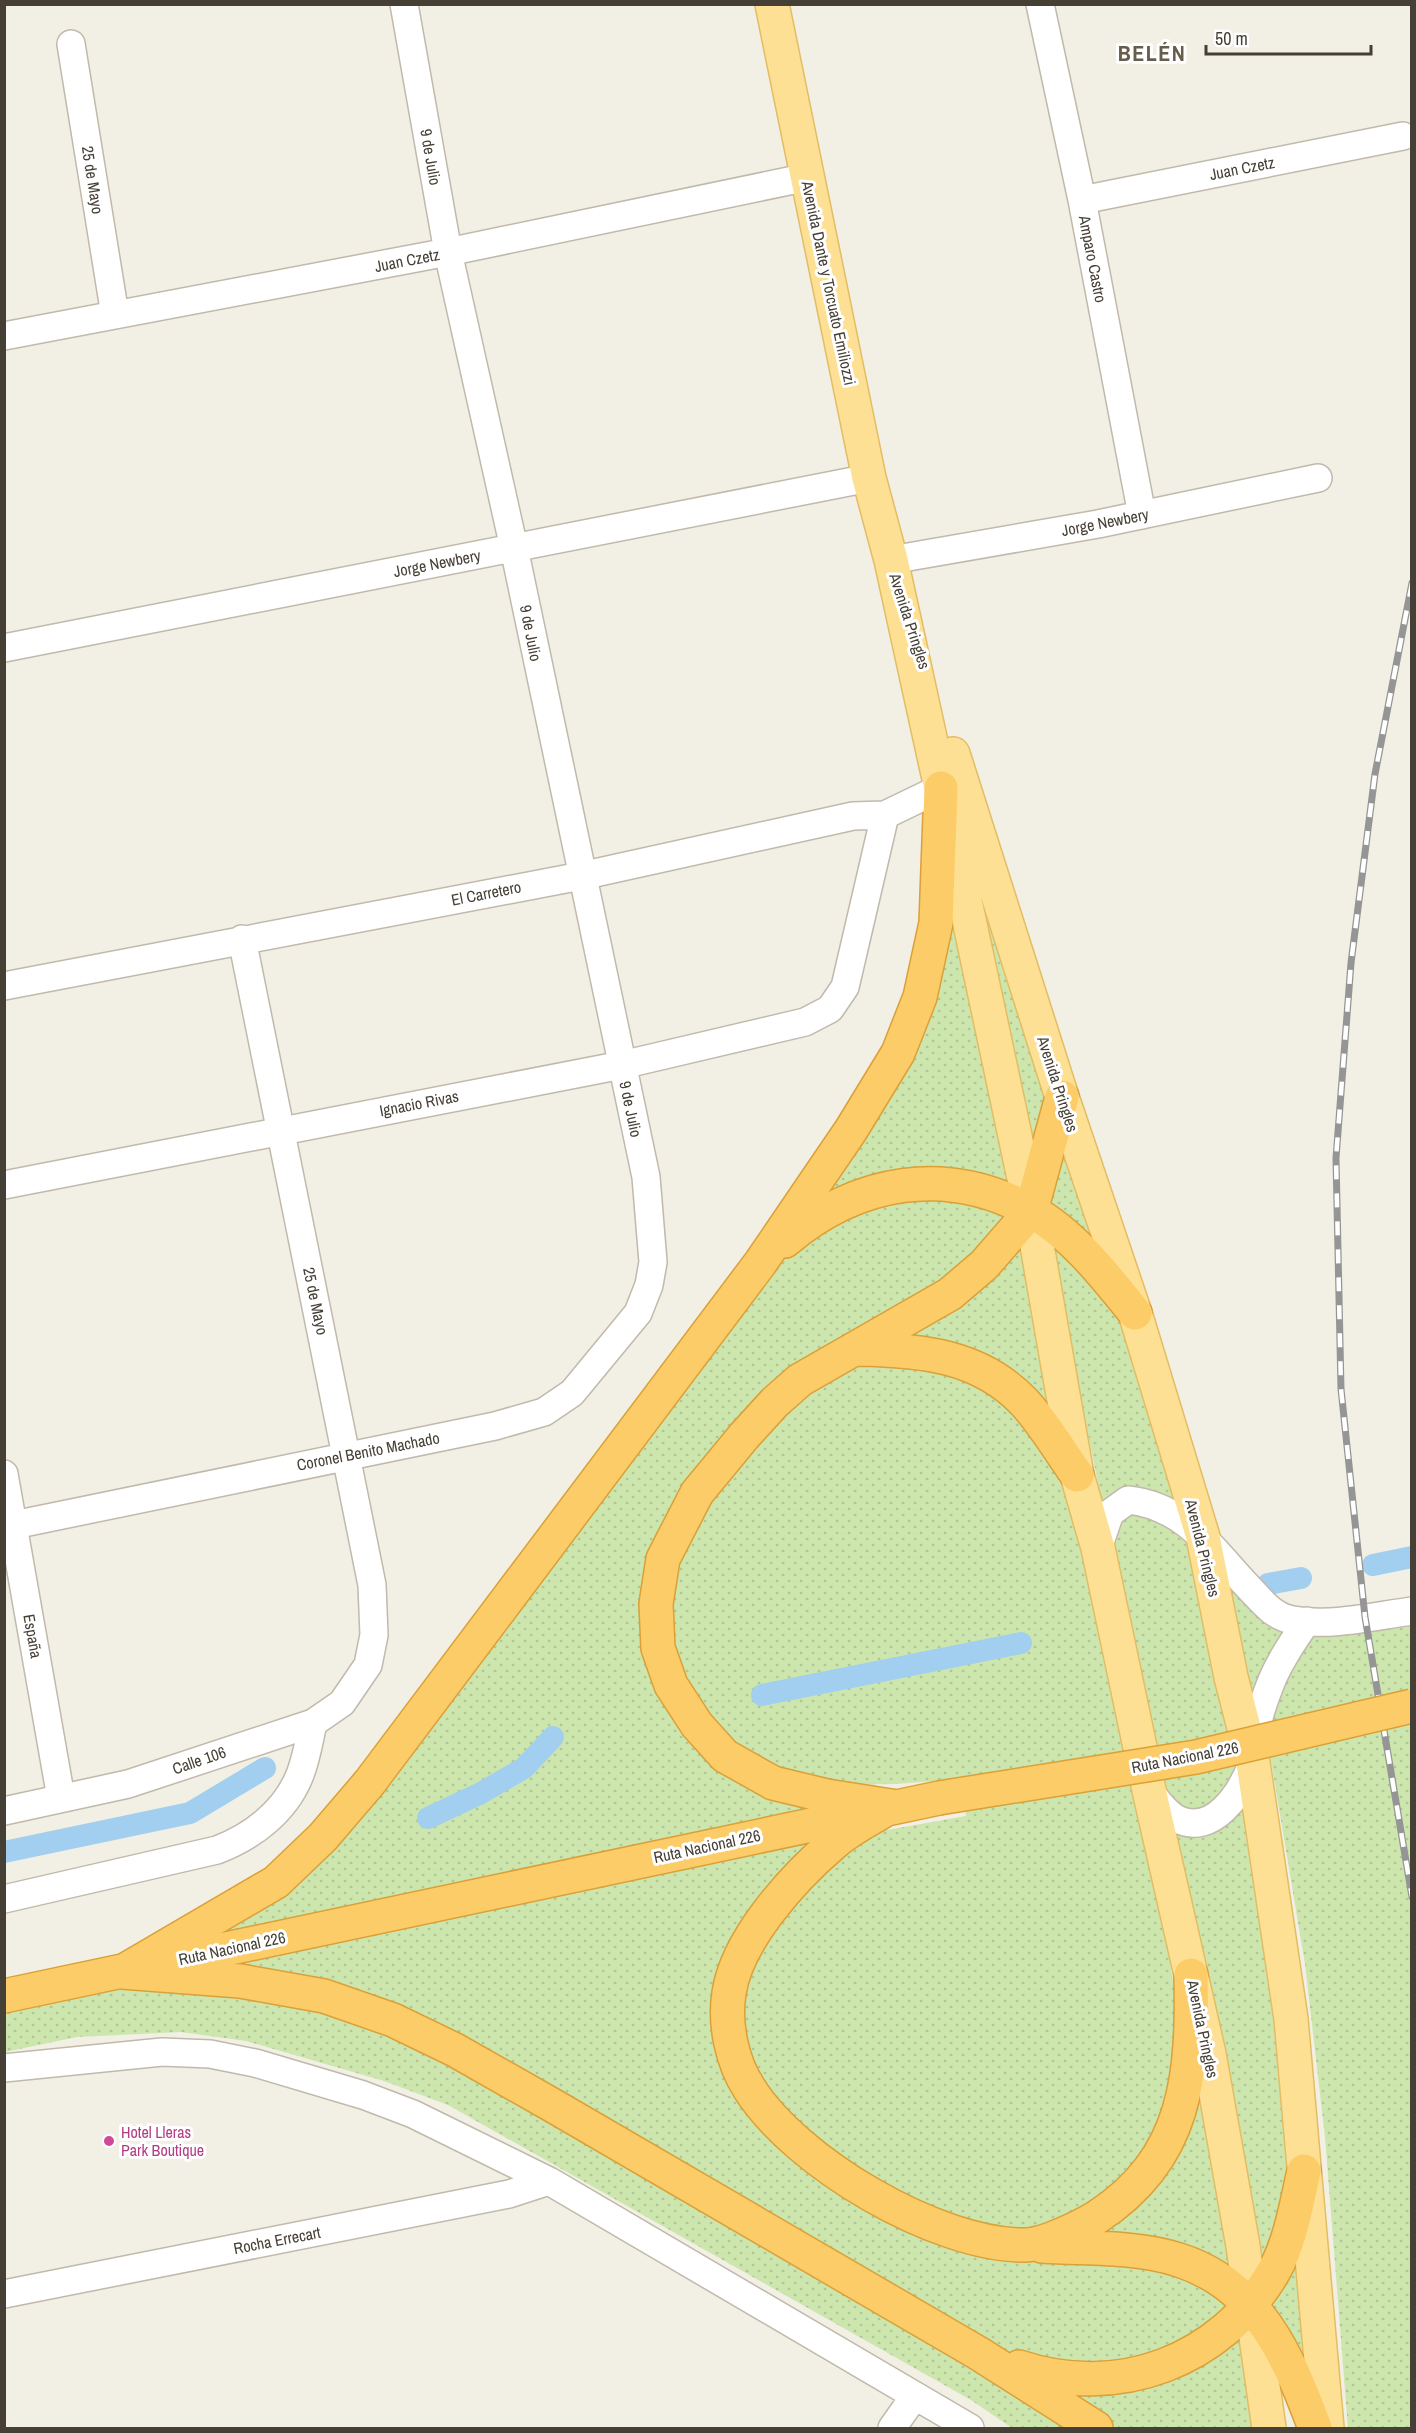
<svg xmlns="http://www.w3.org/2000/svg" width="1416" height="2433" viewBox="0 0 1416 2433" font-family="'Archivo Narrow',sans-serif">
<defs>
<pattern id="grass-dots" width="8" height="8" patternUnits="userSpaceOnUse" patternTransform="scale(1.5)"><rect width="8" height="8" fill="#cde6ae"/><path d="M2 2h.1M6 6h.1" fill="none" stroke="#b1c696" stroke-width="1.8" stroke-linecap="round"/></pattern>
</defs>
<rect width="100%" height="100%" fill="#f2efe5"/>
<path fill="url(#grass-dots)" d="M960,800L1042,1066L1046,1126L1033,1167Z
M945,886L1019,1199L957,1174L800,1220L881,1098Z
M1064,1124L1109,1268L1041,1208Z
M905,1190L1013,1212L948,1289L838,1347L658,1545L669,1705L830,1809L184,1948L330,1851L392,1783L753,1287L780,1254Z
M1026,1230L1064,1442L1022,1389L893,1339Z
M1046,1233L1123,1322L1177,1503L1103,1507Z
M858,1359L943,1363L1014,1401L1069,1493L1161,1903L1179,2021L1180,2054L1157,2143L1089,2208L1023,2233L986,2229L902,2196L795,2127L750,2064L739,2025L752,1952L853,1836L966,1816L960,1779L896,1784L826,1785L775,1774L725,1745L665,1648L675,1552L703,1506L794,1399Z
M1123,1514H1157L1185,1540L1192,1557L1236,1764C1232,1795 1221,1799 1196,1816C1166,1798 1165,1784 1153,1753L1110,1542Z
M1220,1566L1289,1630L1252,1702Z
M1411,1611V2428H1348L1325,2137L1305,1964L1268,1743L1269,1712L1312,1628Z
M1245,1800L1278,2010L1290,2139L1287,2191L1264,2274L1169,1823Z
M832,1830L782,1874L754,1903L733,1946L727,2061L855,2196L1168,2265L1236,2305L1171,2355L1056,2370L980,2346L537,2085L201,1969Z
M102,1987L221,1988L401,2031L1084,2428H1012L971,2400L448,2105L384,2081L246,2041L181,2032L77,2037L5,2052V2011Z
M1198,2061L1238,2279L1083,2237L1112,2221Z
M1299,2223L1311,2387L1257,2306Z
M1242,2322L1258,2428H1110L1042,2382L1072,2388Z"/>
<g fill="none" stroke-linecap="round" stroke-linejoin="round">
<path stroke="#a2cfef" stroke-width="22" d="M1373,1565L1412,1557
M1268,1584L1301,1578
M762,1695L1021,1643
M428,1818L481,1793L524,1768L553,1737
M4,1852L190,1813L265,1768"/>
<defs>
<path id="minor" d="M1040,4L1082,200L1142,515
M71,44L115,315
M1082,200L1403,136
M4,336L448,252L808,177
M891,560L1098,524L1318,478
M4,648L869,478
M4,986L581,876L853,816L885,815L941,788L958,784
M4,1185L622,1065L805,1022L830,1009L845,987L885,815
M4,1474L61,1798
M4,1527L495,1426L544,1412L572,1393L638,1313L649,1285L653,1262L646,1177L514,548L448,252L404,4
M1098,1548L1110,1513L1128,1500C1187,1506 1215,1553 1253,1592C1265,1605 1275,1617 1293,1620C1331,1627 1374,1616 1412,1611
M1149,1790C1157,1800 1165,1813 1177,1819C1213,1837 1241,1793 1252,1764C1256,1753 1255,1740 1257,1728C1259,1713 1266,1695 1272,1680C1281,1659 1294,1640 1307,1621
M4,1811L128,1784L313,1723L342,1703L368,1665L374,1635L372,1585L242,939
M4,1899L217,1850C251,1837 284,1813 299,1777C306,1761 309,1741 313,1723
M4,2068L162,2052L210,2054L255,2063L363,2095L413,2114L549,2181L970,2428
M4,2294L509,2194L549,2181
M892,2428L914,2397"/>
<path id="major" d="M772,4L869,478L891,560L941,788L1031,1211L1077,1475L1098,1548L1149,1790L1209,2054L1243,2246L1269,2428
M953,754L1062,1097L1135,1313L1203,1537L1231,1677L1253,1763L1291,2019L1327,2428"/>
<path id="highway" d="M785,1241C857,1180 946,1164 1031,1211C1072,1233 1106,1277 1135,1313
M858,1349C920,1350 980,1355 1025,1403C1044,1424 1060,1451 1077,1475
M891,1806C873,1818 851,1828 834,1843C794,1877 737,1939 729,1993C724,2024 732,2062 749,2088C795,2162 937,2246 1025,2245C1043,2245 1081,2227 1097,2217C1188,2158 1193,2074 1191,1975
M891,1806L827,1796L773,1783L725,1756L697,1725L671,1685L658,1648L656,1604L663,1559L697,1493L744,1436L775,1402L800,1380L950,1294L984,1265L1031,1211L1062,1097
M122,1972L276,1882L323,1837L370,1782L761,1262L851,1130L898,1053L920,997L936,923L941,788
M122,1972L240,1981L324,1996L393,2020L455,2050L552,2105L978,2353L1096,2428
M4,1996L939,1798
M1042,2246C1087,2249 1137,2246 1179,2260C1259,2286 1288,2356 1315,2428
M1019,2367C1118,2400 1221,2362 1274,2271C1290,2244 1297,2202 1304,2171"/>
</defs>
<use href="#minor" stroke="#c1b9ab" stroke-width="30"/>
<use href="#major" stroke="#e2bd64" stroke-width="36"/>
<use href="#highway" stroke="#dba037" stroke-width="36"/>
<use href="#minor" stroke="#fff" stroke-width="27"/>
<use href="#major" stroke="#fde094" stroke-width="33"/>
<use href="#highway" stroke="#fbcc67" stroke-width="33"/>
<defs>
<path id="rail" d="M1412,583L1375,774L1351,963L1336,1158L1341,1389L1365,1617L1412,1897"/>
</defs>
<use href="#rail" stroke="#959595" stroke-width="7"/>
<use href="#rail" stroke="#fff" stroke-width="4.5" stroke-dasharray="14" stroke-linecap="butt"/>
<defs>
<path id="highway-bridge" d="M939,1798L1196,1757L1412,1706"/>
</defs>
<use href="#highway-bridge" stroke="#dba037" stroke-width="36" stroke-linecap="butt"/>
<use href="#highway-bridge" stroke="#fbcc67" stroke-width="33"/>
</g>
<circle fill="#d1479c" stroke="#fff" stroke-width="2" cx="109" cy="2141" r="6"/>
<g text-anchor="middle" stroke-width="6" stroke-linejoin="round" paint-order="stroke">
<g font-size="16" fill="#453f35" stroke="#fff">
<text transform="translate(431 157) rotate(80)" y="6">9 de Julio</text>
<text transform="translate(1242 168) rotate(-11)" y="6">Juan Czetz</text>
<text transform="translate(93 180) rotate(81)" y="6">25 de Mayo</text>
<text transform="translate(1093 259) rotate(79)" y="6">Amparo Castro</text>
<text transform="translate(407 260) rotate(-11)" y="6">Juan Czetz</text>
<text transform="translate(829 283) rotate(78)" y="6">Avenida Dante y Torcuato Emiliozzi</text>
<text transform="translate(1105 522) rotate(-11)" y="6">Jorge Newbery</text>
<text transform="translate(437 563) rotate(-11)" y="6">Jorge Newbery</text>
<text transform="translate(910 621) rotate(72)" y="6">Avenida Pringles</text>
<text transform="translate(531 633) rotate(79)" y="6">9 de Julio</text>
<text transform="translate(486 893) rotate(-11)" y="6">El Carretero</text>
<text transform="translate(1058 1084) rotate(72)" y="6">Avenida Pringles</text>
<text transform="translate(419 1103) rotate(-11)" y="6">Ignacio Rivas</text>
<text transform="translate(631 1109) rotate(78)" y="6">9 de Julio</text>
<text transform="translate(316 1301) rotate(78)" y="6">25 de Mayo</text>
<text transform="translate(368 1451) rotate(-11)" y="6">Coronel Benito Machado</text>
<text transform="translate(1203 1548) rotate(76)" y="6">Avenida Pringles</text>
<text transform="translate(33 1636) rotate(80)" y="6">España</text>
<text transform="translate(1185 1757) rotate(-11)" y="6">Ruta Nacional 226</text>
<text transform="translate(199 1760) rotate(-19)" y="6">Calle 106</text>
<text transform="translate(707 1846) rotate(-12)" y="6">Ruta Nacional 226</text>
<text transform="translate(232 1948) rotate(-12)" y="6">Ruta Nacional 226</text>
<text transform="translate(1203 2029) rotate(78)" y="6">Avenida Pringles</text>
<text transform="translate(277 2240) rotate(-11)" y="6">Rocha Errecart</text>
</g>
<g font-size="16" fill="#b23c85" stroke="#fff" text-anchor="start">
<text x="121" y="2138">Hotel Lleras<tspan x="121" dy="18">Park Boutique</tspan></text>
</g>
<g font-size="22" font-weight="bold" letter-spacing="1.5" fill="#675d4c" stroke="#fff">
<text x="1152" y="61">BELÉN</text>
</g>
</g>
<rect width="1416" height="2433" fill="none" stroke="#453f35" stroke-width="12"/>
<path d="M1206 45v9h165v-9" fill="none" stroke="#453f35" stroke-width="3"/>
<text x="1215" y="45" font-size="18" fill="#453f35" stroke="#ffffff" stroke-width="4.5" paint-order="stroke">50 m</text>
</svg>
